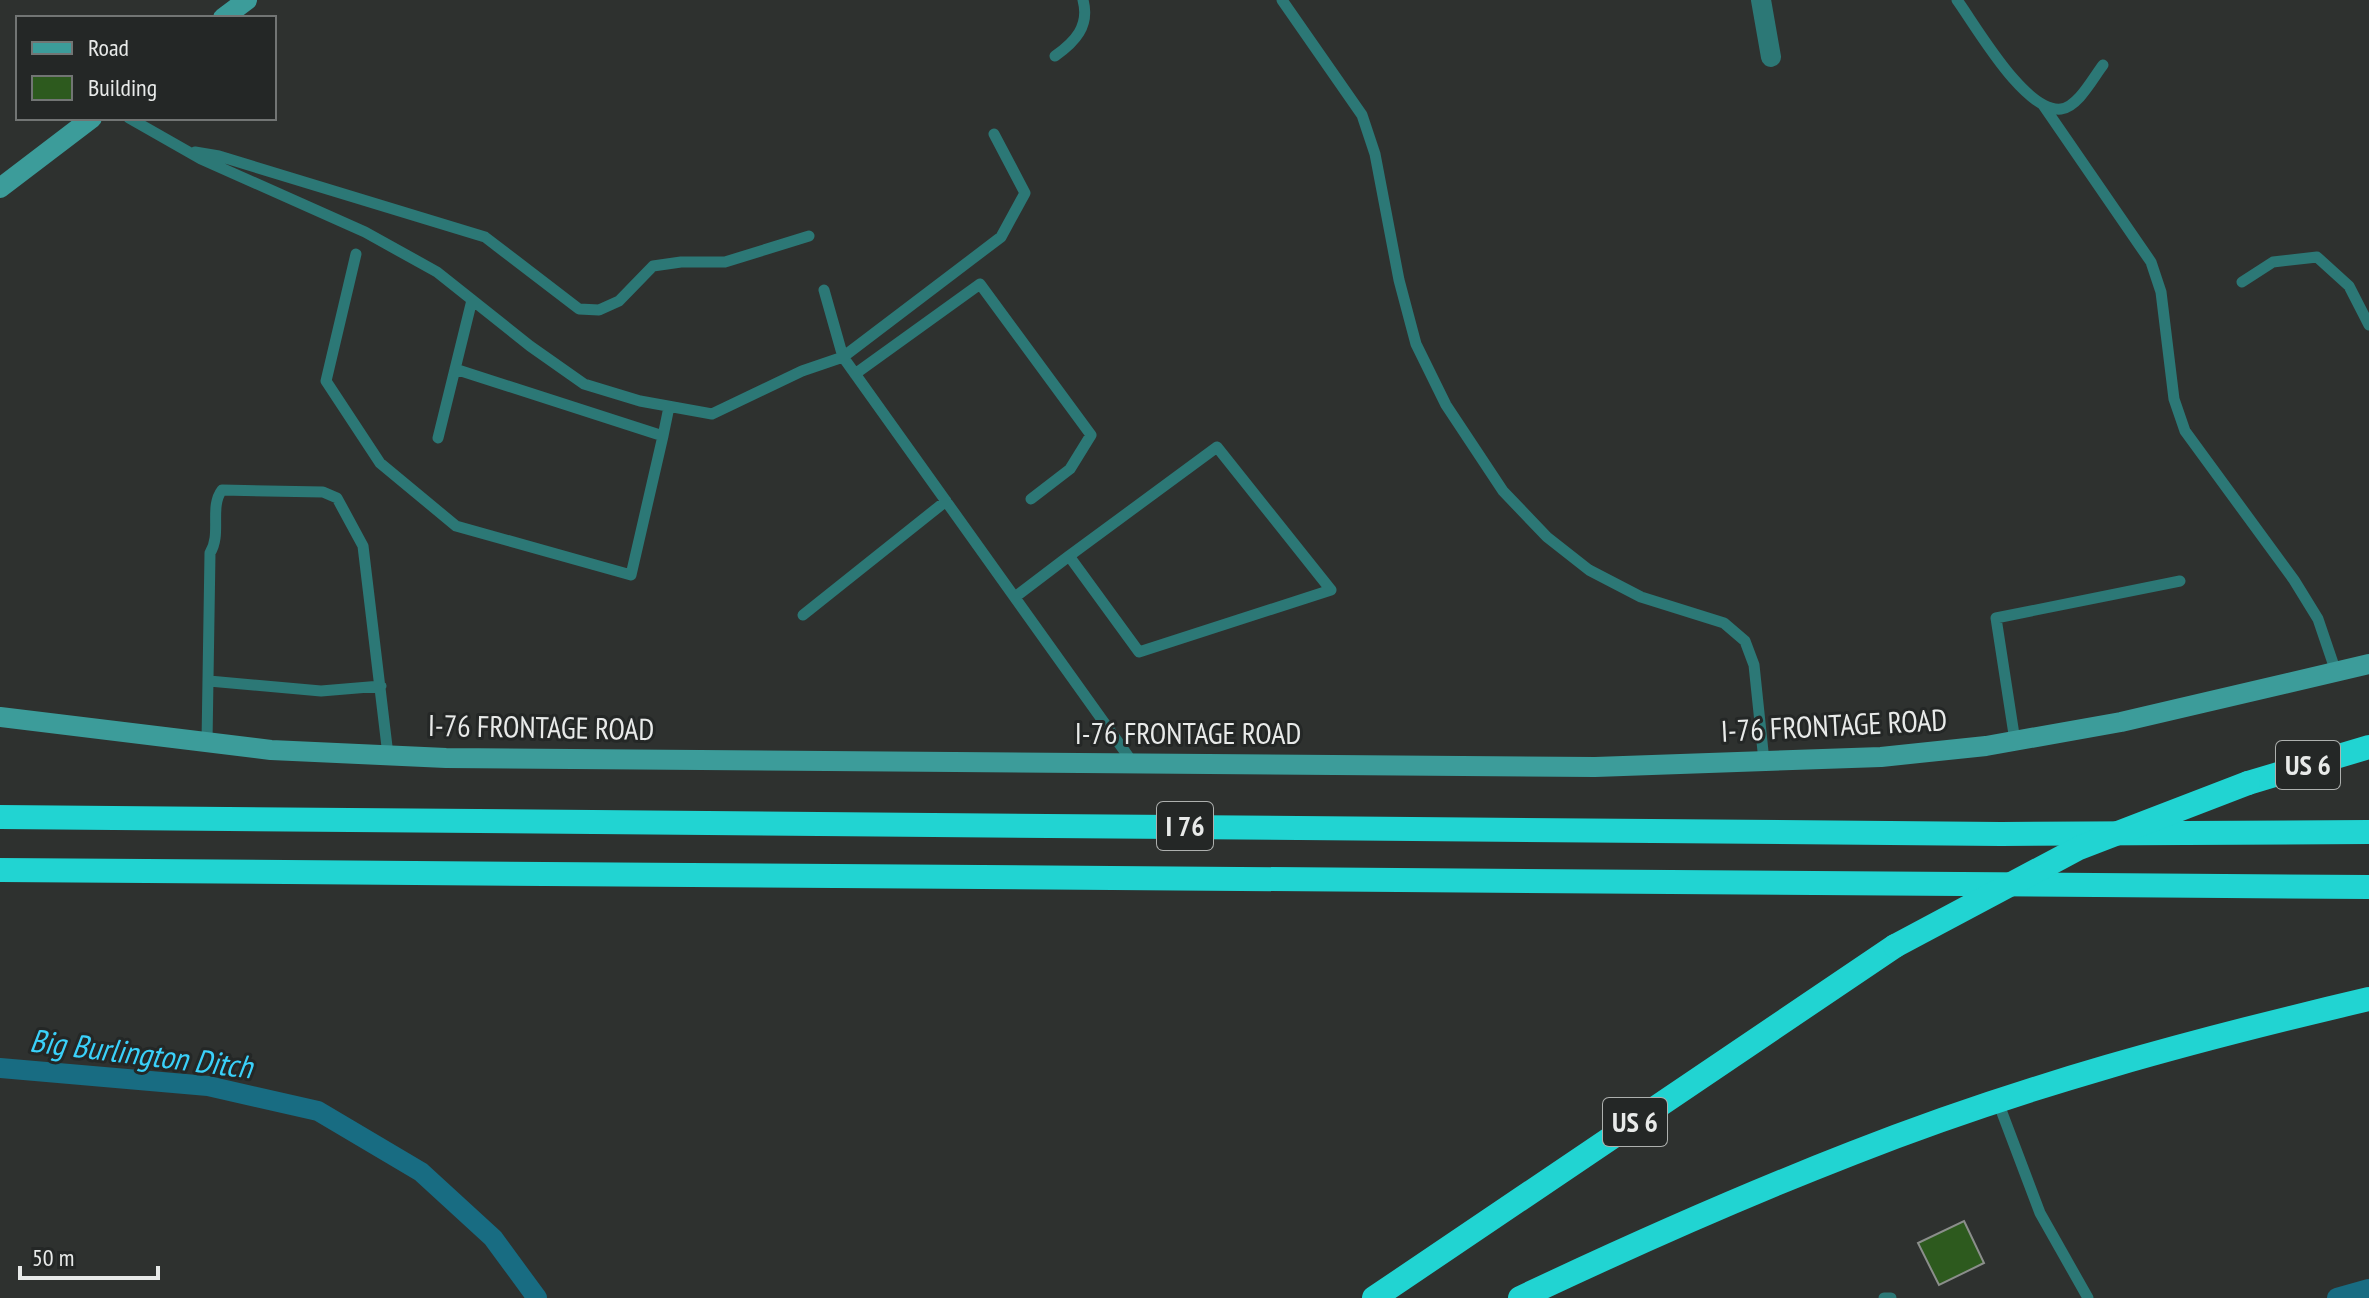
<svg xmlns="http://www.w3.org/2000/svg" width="2369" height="1298" viewBox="0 0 2369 1298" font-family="'PT Sans Narrow',sans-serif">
<rect width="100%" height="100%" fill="#2e312f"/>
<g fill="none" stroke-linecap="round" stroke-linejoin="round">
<path stroke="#186c82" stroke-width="20" d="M0,1068L208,1086L318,1111L421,1172L493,1238L537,1298
M2337,1298L2369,1289"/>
</g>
<path fill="#2d5a1e" stroke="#8b8e8b" stroke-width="2" d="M1964,1221L1984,1263L1939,1285L1918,1243Z"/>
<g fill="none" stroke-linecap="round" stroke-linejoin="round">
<path stroke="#2c7876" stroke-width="11" d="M1282,0L1362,115L1375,154L1399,280L1416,344L1446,405L1503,491L1547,537L1589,570L1641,597L1724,623L1745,641L1754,665L1764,761
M1957,0C1976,26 2025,113 2061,109C2078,107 2093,78 2103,65
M1055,56C1075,42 1090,26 1083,0
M2043,105L2151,262L2161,292L2174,399L2185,431L2294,580L2318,619L2336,672
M129,118L201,159L365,232L437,272L530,346L584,384L640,401L712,414L802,371L843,357L1133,763
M195,152L219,156L485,237L579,309L599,310L619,301L653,266L681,262H725L809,236
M356,254L326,381L380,463L456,526L631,575L663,436L455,369
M2242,282L2273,262L2317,257L2349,286L2369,325
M824,290L843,357L1001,237L1025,193L994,134
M855,374L980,284L1091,435L1070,469L1031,499
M663,436L669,407
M438,438L472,300
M1015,597L1069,556L1139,652L1331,590L1217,447L1069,556
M803,615L946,501
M209,681L321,691L381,686
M2015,741L1996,618L2180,581
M207,742L210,553C222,534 209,507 222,490L323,492L337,498L363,546L388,755
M1998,1102L2040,1213L2088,1298
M1884,1298H1891"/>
<path stroke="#2c7876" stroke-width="20" d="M1761,0L1771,57"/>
<path stroke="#3c9c9a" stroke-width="20" d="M223,18L247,0
M0,188L92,118
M0,717L271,750L446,758L1595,767L1881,757L1986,746L2121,722L2369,664"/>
<path stroke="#21d4d2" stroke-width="24" d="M2248,783L2369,747
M0,817L2001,834L2369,832
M0,870L2369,887
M1374,1298L1895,946
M1520,1298C1630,1246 1740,1197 1853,1153C2020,1087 2194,1040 2369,999"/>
<path stroke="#21d4d2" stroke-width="24" d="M1895,946L2079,848L2248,783"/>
</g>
<g text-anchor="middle" stroke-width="6" stroke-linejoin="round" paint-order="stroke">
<g fill="#242726" stroke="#adb0ae" stroke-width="2">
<rect x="2276" y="741" width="64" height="48" rx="6"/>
<rect x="1157" y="802" width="56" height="48" rx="6"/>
<rect x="1603" y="1098" width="64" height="48" rx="6"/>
</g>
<g font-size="28" font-weight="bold" fill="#e8eae9">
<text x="2308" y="775">US 6</text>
<text x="1185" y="836">I 76</text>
<text x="1635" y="1132">US 6</text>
</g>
<g font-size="30" fill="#e8eae9" stroke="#242726">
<text transform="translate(1834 726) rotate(-3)" y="10">I-76 FRONTAGE ROAD</text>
<text transform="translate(541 728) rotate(1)" y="10">I-76 FRONTAGE ROAD</text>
<text x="1188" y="744">I-76 FRONTAGE ROAD</text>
</g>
<g font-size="32" font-style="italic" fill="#3ad1fa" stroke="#242726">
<text transform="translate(141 1054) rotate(7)" y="11">Big Burlington Ditch</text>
</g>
</g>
<rect x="16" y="16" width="260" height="104" fill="#242726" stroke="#727574" stroke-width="2"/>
<rect x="32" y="42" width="40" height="12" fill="#3c9c9a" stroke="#727574" stroke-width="2"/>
<text x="88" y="56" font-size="24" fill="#e8eae9">Road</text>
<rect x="32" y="76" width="40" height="24" fill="#2d5a1e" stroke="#727574" stroke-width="2"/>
<text x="88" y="96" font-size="24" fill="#e8eae9">Building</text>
<path d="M20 1266v12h138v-12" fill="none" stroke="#e8eae9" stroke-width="4"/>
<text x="32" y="1266" font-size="24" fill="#e8eae9" stroke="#242726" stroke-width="6" paint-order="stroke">50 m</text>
</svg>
